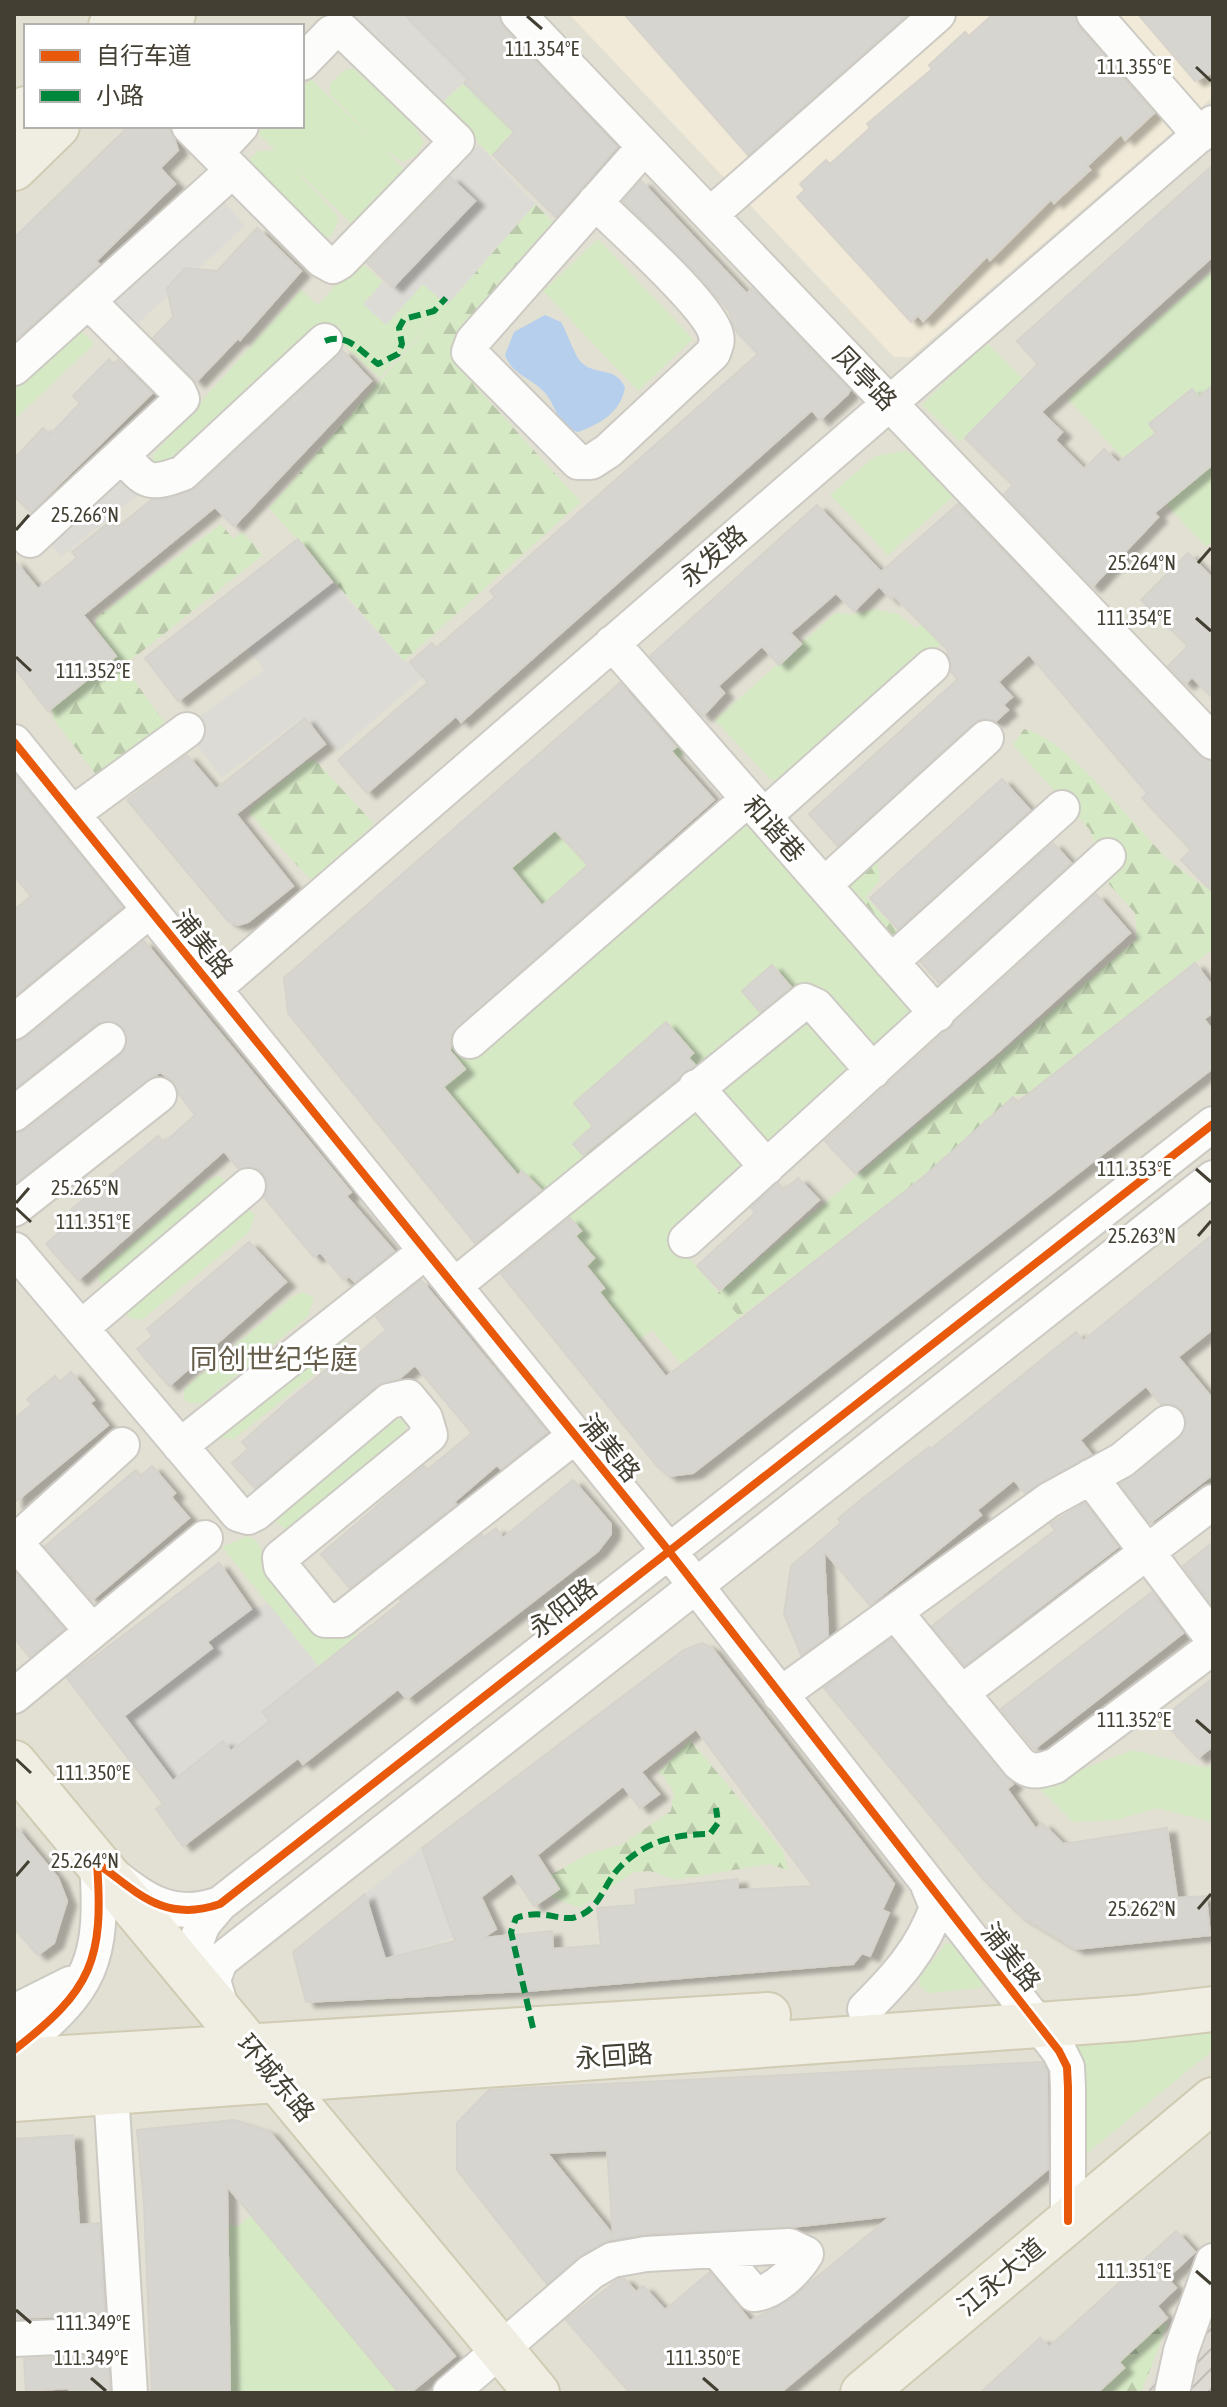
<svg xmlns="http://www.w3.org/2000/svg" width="1227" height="2407" viewBox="0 0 1227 2407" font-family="'Asap Condensed','Noto Sans SC',sans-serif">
<defs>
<pattern id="industrial-furrows" width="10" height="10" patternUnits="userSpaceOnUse" patternTransform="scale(2)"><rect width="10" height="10" fill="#dedbd4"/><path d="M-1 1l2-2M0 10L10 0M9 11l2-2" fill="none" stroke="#c0bdb6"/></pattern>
<pattern id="forest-firs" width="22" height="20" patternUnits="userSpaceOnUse" patternTransform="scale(2)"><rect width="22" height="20" fill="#d6e9c5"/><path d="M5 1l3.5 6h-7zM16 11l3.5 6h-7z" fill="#b9c9aa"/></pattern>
<filter id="shadow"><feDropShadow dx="9" dy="5" stdDeviation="2" flood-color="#0004"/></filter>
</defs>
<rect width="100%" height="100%" fill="#eeece6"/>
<path fill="#e2dfd3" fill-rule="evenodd" d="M14,14H1213V2292L1187,2284L1148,2393H14ZM26,26H302V126H26Z"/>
<path fill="#f1ead8" d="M569,14H1213V97L911,357H894Z"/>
<path fill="url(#industrial-furrows)" d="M1187,2284L1213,2292V2393H1148Z"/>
<path fill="#d6e9c5" d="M353,68L413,123L424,142L417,155L403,162L386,151L410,175L357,229L290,164L337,215L338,222L332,235L318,242L245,164L258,151L275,150L258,133L265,126H302V88L311,79L386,151L330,95V84L343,71Z
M464,83L514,132L491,156L441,104Z
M598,239L693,339L638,391L543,291Z
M358,260L383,282L364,304L386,324L423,284L447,305L380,378L335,337L162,479L154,470L153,455L301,290L318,305Z
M1213,270V542L1206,547L1068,399Z
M72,321L94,344L14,420V376Z
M985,341L1023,379L960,442L922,405Z
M905,451L918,456L957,493L888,555L830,495L875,456Z
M874,609L898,614L916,628L931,620L949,637L791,775L780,782L770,779L715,720L836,612L850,615Z
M684,740L689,744L679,761L456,1028L466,1038L756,811L933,1013L674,1241L740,1317L681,1364L652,1330L638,1341L598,1292L603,1287L586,1266L594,1258L576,1236L581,1230L560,1206L545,1219L519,1187L522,1180L443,1087L464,1068L445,1046L397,968L592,797L634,785Z
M218,1176L229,1182L109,1289L98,1280L100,1271L208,1180Z
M244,1208L255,1214L249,1232L142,1320L129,1318L124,1312Z
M303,1292L314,1298L308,1316L201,1404L187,1402L183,1396L185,1388L293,1296Z
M347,1333L342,1352L234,1439L221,1438L216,1431Z
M396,1418L407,1423L402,1442L287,1531L276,1521L278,1513L386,1422Z
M247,1536C269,1545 259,1559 268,1576C275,1588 300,1623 310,1631C322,1639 340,1633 353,1631L358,1637L319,1667L222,1547Z
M1133,1750L1202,1767L1213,1766V1822L1156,1808L1118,1820L1073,1822L1037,1786Z
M946,1943L952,1944L981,1976L985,1982L980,1988L929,1993L919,1986L921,1976Z
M1213,2017V2050L1072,2166L1066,2037Z
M252,2215L399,2393H230L228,2225L238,2226Z"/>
<path fill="url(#forest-firs)" d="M535,204L559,228L451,355L458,367L581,502L404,661L269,508Z
M221,524L233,539L242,532L263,555L126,664L128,672L170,730L98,777L53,719L52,709L116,657L95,626L97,617Z
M1024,729C1066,737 1136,829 1168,859C1182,872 1198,881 1213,892V949L1028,1094L1013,1097L917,1182L740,1317L718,1293L1137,939L1135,913L1108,883L1090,830L1013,745Z
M315,760L374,824L315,880L309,878L249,813L252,807L306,762Z
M877,857L880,880L866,897L900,934L892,942L843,882Z
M690,1740L783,1851L788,1870L769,1864L676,1880L650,1871L634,1872L580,1908L546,1895L549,1876L590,1853L621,1845L671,1811L674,1792L659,1771Z
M1168,2323L1141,2393H1097L1124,2368L1119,2362L1157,2327Z"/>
<path fill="#dddbd6" d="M335,14H404L468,79L435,108Z
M479,145L535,204L447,305L423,284L386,325L363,304L383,282L393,287L474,202L447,175Z
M203,178L245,226L126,334L83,288Z
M112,454L142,491L61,557L32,520Z
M332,582L404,661L410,662L423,677L338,751L305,716L221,778L185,727L264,670L247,647Z
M268,1603L319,1667L263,1711L270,1721L231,1751L222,1742L190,1767L181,1791L124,1716L212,1648L207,1642L251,1609Z
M422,1848L454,1938L385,1959L365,1894Z"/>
<path fill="#b5cfed" d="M545,315L561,322C567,332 575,357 582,363C596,376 617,366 625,388C620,413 600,424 578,432C558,427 557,408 546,394C533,378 513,376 505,355L514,332Z"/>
<path fill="#d7d5cf" stroke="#d6d3cc" stroke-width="2" fill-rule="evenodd" filter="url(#shadow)" d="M404,14H499L504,28L617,147L556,217L493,155L514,132L464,83L468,79Z
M624,14H908L748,155Z
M993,14H1075L1079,27L1154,113L1125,140L1121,134L1087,166L1090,170L1054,203L1051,199L990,260L987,256L923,321L918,315L911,322L797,197L805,190L800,184L826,160L830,164L870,128L867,124L932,69L929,65L965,32L969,36Z
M1138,14H1213V72L1195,81Z
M129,126H170L178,150L160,168L175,184L96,261L99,264L14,341V238Z
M1213,165V256L1041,412L1062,432L1055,440L1084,469L1104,449L1118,463L1156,433L1149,424L1192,389L1199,397L1213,385V464L1154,513L1158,517L1092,587L1004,494L1013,485L965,438L1038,364L1017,341Z
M450,177L475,201L393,287L367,263Z
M641,181L747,294L752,288L850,390L848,394L820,420L812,410L461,722L456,716L367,793L338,760L428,682L410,662L432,643L436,648L495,597L490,591L758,354L735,330L729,311L697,274L623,201Z
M257,228L301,271L240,340L238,338L196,382L153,338L173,317L167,288L185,268L217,271Z
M342,350L371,381L234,526L215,507L83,615L116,656L48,711L14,667V560L38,589L77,558L72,552L112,520L118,527L151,500L169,499L196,488Z
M109,359L114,364L118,360L152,393L31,512L14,496V459L43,428L50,435L80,403L73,396Z
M958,504L1199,756L1213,761V892L1181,860L1191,850L1142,798L1147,793L1029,654L998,682L1012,697L1003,705L1008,710L996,721L983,718L973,723L838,846L809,814L958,679L951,672L947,649L894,596L891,599L879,586L854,611L836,593L790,633L801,644L779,665L762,646L718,686L724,693L703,716L650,656L817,505L881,572Z
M298,539L332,582L178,701L145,658Z
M1188,553L1213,579V698L1192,677L1185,684L1168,666L1188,646L1141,600Z
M620,683L676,747L671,751L714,800L451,1034L450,1051L465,1069L443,1087L518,1176L522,1171L541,1190L475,1243L288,1013L284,978ZM555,830L588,865L542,906L511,868Z
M305,718L325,744L236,814L293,886L248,922L238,925L228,921L127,800L187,755L216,789Z
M14,774L122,907L14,996V910L31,896L14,876Z
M1002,779L1030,810L898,929L870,898Z
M1053,843L1071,863L939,983L921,962Z
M1096,894L1130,933L998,1052L855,1173L825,1141Z
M144,941L351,1192L346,1196L394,1251L355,1282L349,1276L344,1280L320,1252L314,1257L264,1197L268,1183L263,1173L254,1167L239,1169L224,1151L78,1280L46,1244L62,1230L56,1223L103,1182L158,1136L164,1143L195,1115L179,1094L174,1082L160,1072L14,1184V1134L26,1130L120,1056L128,1038L116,1022L96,1024L14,1089V1042L27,1037Z
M1195,963L1213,987V1012L1204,1019L1213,1031V1068L693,1473L669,1476L657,1466L501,1274L570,1218L581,1231L575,1236L594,1258L586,1266L604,1288L599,1292L666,1377L922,1178L1013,1097L1018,1102Z
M772,965L791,987L760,1012L742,991Z
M666,1022L693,1053L688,1058L695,1065L583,1155L573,1144L593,1126L574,1103Z
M798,1178L819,1200L720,1290L697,1266L755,1213L751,1208L778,1183L784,1190Z
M1213,1234V1329L1178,1357L1213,1399V1474L1150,1523L1120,1484L1180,1438L1187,1420L1182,1410L1173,1404H1161L1146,1386L1080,1440L1091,1454L1025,1493L1014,1480L977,1510L981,1515L870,1605L824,1551L828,1636L801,1655L784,1614L791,1566L841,1523L838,1519L863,1498L929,1447L931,1449L1076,1332L1083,1341Z
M249,1242L286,1282L169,1386L137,1349L153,1336L147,1329Z
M421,1280L547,1432L501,1469L497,1465L454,1502L456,1504L350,1588L321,1554L424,1466L427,1470L472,1433L415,1365L400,1378L376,1386L255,1488L232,1463L248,1449L242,1442L289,1400L344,1355L350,1361L386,1330L376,1317Z
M71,1372L94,1400L90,1403L108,1425L14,1503V1419L32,1404L27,1399L55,1376L60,1382Z
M152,1466L175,1493L171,1497L189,1518L92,1600L45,1546L136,1470L141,1476Z
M573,1480L611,1524V1534L598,1551L407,1699L398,1689L303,1764L298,1758L183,1846L156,1809L163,1804L67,1678L219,1563L251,1609L207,1642L212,1648L124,1716L173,1781L223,1741L231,1751L270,1721L262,1712L401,1602L400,1599L482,1535L484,1537L496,1528L503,1538Z
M1085,1503L1118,1547L965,1665L932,1626L1055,1530L1050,1524Z
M1213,1542V1606L1183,1566Z
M14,1571L64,1629L30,1657L14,1638Z
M1152,1592L1183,1633L1034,1749L1001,1709Z
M891,1639L1013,1784L1007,1789L1036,1829L1042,1823L1063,1844L1167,1828L1177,1898L1206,1896L1210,1935L1076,1949L1018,1914L984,1880L824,1688Z
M702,1643L712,1648L894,1884L882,1910L889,1913L870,1956L862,1953L853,1964L527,1991L306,2002L293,1952L365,1894L385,1959L455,1941L422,1848L684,1650ZM696,1729L813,1886L738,1890V1879L635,1890L636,1905L597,1908L601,1945L553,1949L552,1931L483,1938L496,1929L481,1897L512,1873L534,1906L559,1889L537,1855L623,1786L640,1808L659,1794L641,1772Z
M1213,1678V1746L1198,1758L1161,1719Z
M14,1825L58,1878L67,1901L54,1943L38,1955L14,1928Z
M1042,2062L1047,2072L1048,2169L780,2393H630L566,2320L619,2279L624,2278L636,2292L643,2286L665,2310L710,2272L750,2321L788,2301L891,2216L792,2227L645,2234L609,2240L581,2255L547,2284L457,2170V2123L489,2090ZM607,2150L613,2235L547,2153Z
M234,2120L269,2131L455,2356L410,2393H399L227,2186L230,2393H152L144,2204L137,2130Z
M73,2135L79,2225L99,2223L105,2315L14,2318V2139Z
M1176,2231L1195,2252L1167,2278L1176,2288L1157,2306L1167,2318L1119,2362L1124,2368L1097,2393H980L1040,2338L1049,2347Z
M108,2355L110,2393H69V2388L26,2391L24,2359Z"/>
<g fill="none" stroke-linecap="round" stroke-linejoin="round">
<defs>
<path id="minor" d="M518,14L1213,742
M1094,14L1200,135
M189,126L322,260L333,266L340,262L457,141L342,30L331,33L302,63
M216,153L241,126
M595,202C620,227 710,306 716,335C718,342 715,347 713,353L608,451L591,462H578L469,352L473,341L639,153L644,146
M710,215L938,14
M14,368L233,170
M124,456C145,484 151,485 183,473L325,341
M30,540L182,399L179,392L88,301
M612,643L937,1014
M14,742L668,1550L1059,2051L1067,2067L1068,2087V2221
M72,814L187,730
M764,816L932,666
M824,885L986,738
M891,962L1062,808
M214,989L1213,123
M14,1022L150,910
M470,1041L748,799
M696,1087L767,1167
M14,1114L108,1040
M14,1209L159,1095
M686,1240L1108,856
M15,1250L238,1514L248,1517L256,1513L389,1401L408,1397L425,1418L430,1435L280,1558L281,1566L325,1620H341L575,1436
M454,1286L805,1001L816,1006L873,1071
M81,1328L248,1186
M180,1446L426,1251
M1090,1477L1213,1639
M895,1612L1019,1763C1031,1774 1040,1771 1055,1766L1213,1647
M92,1631L15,1542L122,1445
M961,1693L1213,1502
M780,1695L1049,1500L1122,1460L1167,1423
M14,1696L205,1538
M203,1988L190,1958L203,1924L220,1904
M865,2009C896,1978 922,1950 937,1907L928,1885
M14,2012L70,1984
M223,2014L213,1980L220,1961L1213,1178
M14,2050C92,1990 104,1960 97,1863C139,1894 165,1923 220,1904L1213,1124
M111,2092L130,2393
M14,2339L126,2334
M450,2393L591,2272L612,2260L646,2254L789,2246L806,2254C797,2270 773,2293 754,2294L717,2250
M1172,2393L1181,2351L1213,2261"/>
<path id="major" d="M111,26L123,14
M160,26L173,14
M14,120L26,109
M14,168L57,126
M14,1763L537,2393
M14,2061L768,2015
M14,2099L1136,2018L1213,2009
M863,2393L1213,2100"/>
</defs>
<use href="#minor" stroke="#cccac3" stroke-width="38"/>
<use href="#major" stroke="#d0cbb3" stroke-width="48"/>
<use href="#minor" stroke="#fcfcfb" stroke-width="34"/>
<use href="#major" stroke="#f0eee2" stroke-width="44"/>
<path stroke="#00873e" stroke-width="6" stroke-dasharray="12 6" stroke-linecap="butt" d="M325,341C348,332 362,353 378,364L398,354L402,344L399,328L404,319L434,311L446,298
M533,2028L511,1932L516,1918C544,1908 559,1922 576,1917C601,1909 603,1884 620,1867C645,1841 676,1834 710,1834L718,1823L716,1808"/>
<defs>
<path id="cycleway" d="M14,742L668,1550L1059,2051L1067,2067L1068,2087V2221
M14,2050C92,1990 104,1960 97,1863C139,1894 165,1923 220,1904L1213,1124"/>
</defs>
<use href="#cycleway" stroke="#fff" stroke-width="13"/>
<use href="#cycleway" stroke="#e8590c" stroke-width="8"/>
</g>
<path fill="none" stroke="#433f33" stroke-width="3" d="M527,16L542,29M1196,67L1211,81M16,530L29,515M1198,563L1211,548M1196,618L1211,631M16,657L31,671M1196,1169L1211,1182M16,1203L29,1188M16,1208L31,1222M1198,1236L1211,1221M1196,1720L1211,1733M16,1759L31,1773M16,1876L29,1861M1198,1909L1211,1894M1196,2271L1211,2284M16,2310L31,2323M91,2378L106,2391M703,2378L718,2391"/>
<g text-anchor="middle" stroke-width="6" stroke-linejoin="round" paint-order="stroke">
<g font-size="26" fill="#433f33" stroke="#fff">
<text transform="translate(865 378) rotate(46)" y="9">凤亭路</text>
<text transform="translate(713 556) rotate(-41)" y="9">永发路</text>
<text transform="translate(774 829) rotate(49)" y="9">和谐巷</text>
<text transform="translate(203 944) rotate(51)" y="9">浦美路</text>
<text transform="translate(610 1448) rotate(51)" y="9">浦美路</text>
<text transform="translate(563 1608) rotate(-38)" y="9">永阳路</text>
<text transform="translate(1011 1957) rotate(52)" y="9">浦美路</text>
<text transform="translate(614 2056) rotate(-4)" y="9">永回路</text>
<text transform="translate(276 2078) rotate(50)" y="9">环城东路</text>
<text transform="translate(1001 2277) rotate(-40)" y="9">江永大道</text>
</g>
<g font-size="28" fill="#665e4a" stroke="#fff">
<text x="274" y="1369">同创世纪华庭</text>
</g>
</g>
<g font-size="20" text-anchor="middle" fill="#433f33" stroke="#fff" stroke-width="6" stroke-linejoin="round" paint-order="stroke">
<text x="542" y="56">111.354°E</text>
<text x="1134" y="74">111.355°E</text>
<text x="85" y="522">25.266°N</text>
<text x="1142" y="570">25.264°N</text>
<text x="1134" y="625">111.354°E</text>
<text x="93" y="678">111.352°E</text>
<text x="1134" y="1176">111.353°E</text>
<text x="85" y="1195">25.265°N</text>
<text x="93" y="1229">111.351°E</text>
<text x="1142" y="1243">25.263°N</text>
<text x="1134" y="1727">111.352°E</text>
<text x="93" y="1780">111.350°E</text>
<text x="85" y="1868">25.264°N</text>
<text x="1142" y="1916">25.262°N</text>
<text x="1134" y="2278">111.351°E</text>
<text x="93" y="2330">111.349°E</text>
<text x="91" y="2365">111.349°E</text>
<text x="703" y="2365">111.350°E</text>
</g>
<rect width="1227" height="2407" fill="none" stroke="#433f33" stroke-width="32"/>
<rect x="24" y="24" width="280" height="104" fill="#ffffff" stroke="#b4b2ad" stroke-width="2"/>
<rect x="40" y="50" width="40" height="12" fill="#e8590c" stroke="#b4b2ad" stroke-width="2"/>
<text x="96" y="64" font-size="24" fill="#433f33">自行车道</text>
<rect x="40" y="90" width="40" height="12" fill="#00873e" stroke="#b4b2ad" stroke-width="2"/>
<text x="96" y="104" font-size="24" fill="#433f33">小路</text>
</svg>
